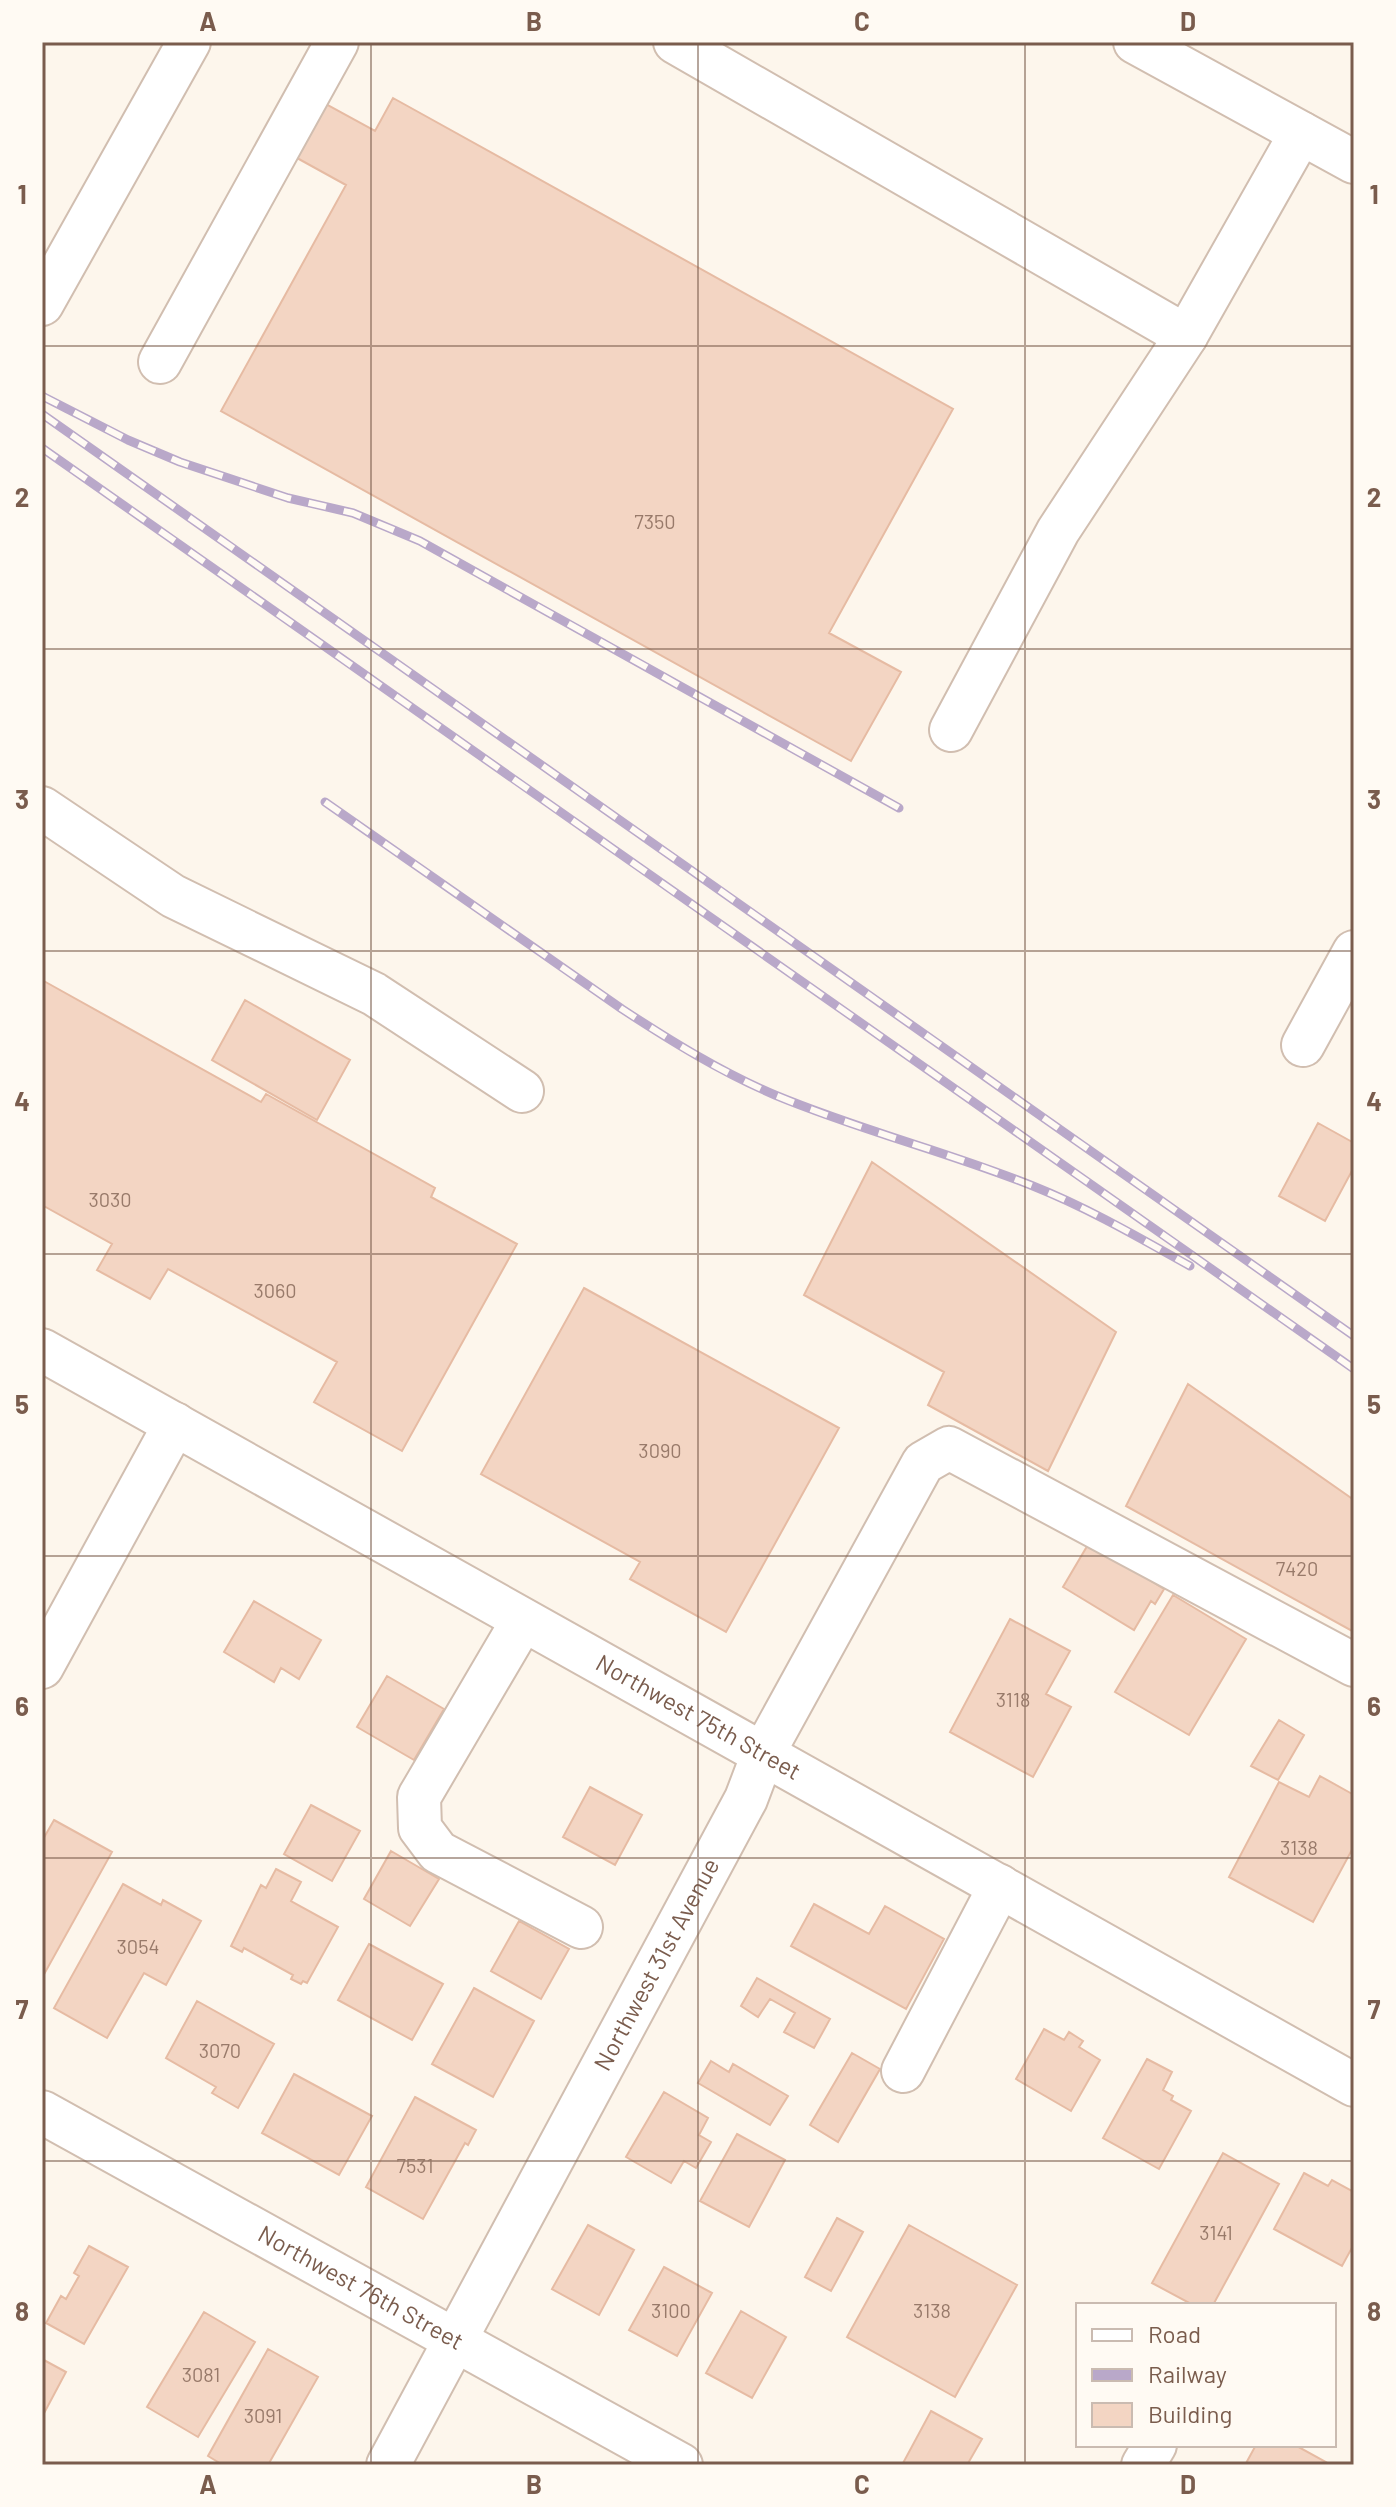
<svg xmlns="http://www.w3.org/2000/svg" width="1396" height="2507" viewBox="0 0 1396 2507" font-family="Barlow,sans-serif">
<rect width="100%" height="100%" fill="#fdf6ec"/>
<path fill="#f3d5c3" stroke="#e6bba3" stroke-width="2" d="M393,98L953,409L829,633L901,672L851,761L221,411L346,185L297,158L326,104L375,131Z
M42,980L261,1102L266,1094L435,1188L431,1197L517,1244L402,1451L314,1402L337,1362L168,1269L150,1299L97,1270L112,1244L42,1205Z
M245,1000L350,1060L317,1120L212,1060Z
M1318,1123L1354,1143V1167L1325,1221L1279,1196Z
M872,1162L1116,1332L1048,1471L928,1405L944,1372L804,1295Z
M584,1288L839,1428L726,1632L630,1579L640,1562L481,1474Z
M1188,1384L1354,1500V1632L1126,1506Z
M1089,1543L1164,1589L1155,1604L1151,1601L1134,1630L1063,1587Z
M1173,1595L1246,1639L1189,1735L1115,1692Z
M254,1601L321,1640L299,1679L281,1668L274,1682L224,1652Z
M1010,1619L1070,1651L1046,1694L1071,1707L1033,1777L950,1732Z
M387,1676L444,1709L414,1760L357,1727Z
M1279,1720L1304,1735L1278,1780L1251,1766Z
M1320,1776L1354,1795V1846L1313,1922L1229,1877L1279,1782L1309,1797Z
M590,1787L642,1815L615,1865L563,1837Z
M311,1805L360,1831L332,1881L284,1854Z
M54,1820L112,1852L42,1978V1841Z
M391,1851L439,1879L410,1926L364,1899Z
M276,1869L301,1882L291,1901L338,1927L307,1983L303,1981L301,1984L291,1979L293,1975L244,1948L242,1952L231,1946L261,1885L266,1888Z
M123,1884L161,1905L163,1900L201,1921L166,1985L144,1973L107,2038L54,2008Z
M814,1904L869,1934L885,1906L944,1939L906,2009L791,1946Z
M519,1921L569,1949L541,1999L491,1971Z
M369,1944L443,1984L412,2040L338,2000Z
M757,1978L830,2019L814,2048L784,2032L795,2013L770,1999L758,2017L741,2006Z
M474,1988L534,2021L493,2097L432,2064Z
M197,2001L274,2044L238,2108L212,2093L216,2087L166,2058Z
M1044,2029L1064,2040L1069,2032L1083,2041L1079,2047L1100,2060L1071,2111L1016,2079Z
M852,2053L880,2069L838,2142L810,2125Z
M1147,2059L1172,2072L1163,2090L1173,2096L1171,2100L1191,2111L1159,2169L1103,2138Z
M711,2061L729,2072L733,2064L788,2096L770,2125L698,2083Z
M294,2074L372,2116L339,2175L262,2133Z
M664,2092L708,2118L699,2135L711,2142L696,2168L684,2161L671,2183L626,2157Z
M415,2097L476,2130L468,2145L465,2143L423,2219L366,2187Z
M737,2134L785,2160L749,2227L700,2201Z
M1223,2153L1279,2184L1213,2305H1193L1152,2283Z
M1304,2173L1328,2186L1332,2180L1354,2192V2244L1342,2266L1274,2229Z
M837,2218L863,2232L831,2291L805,2277Z
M588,2225L634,2250L599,2315L552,2289Z
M909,2225L1017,2285L955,2397L847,2337Z
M89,2246L128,2267L84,2344L46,2323L61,2296L66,2299L79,2276L74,2273Z
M664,2267L712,2293L677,2356L629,2330Z
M741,2311L786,2337L752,2398L706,2373Z
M204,2312L255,2342L198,2437L147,2407Z
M268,2349L318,2377L268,2465H223L208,2456Z
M42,2359L66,2372L42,2417Z
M931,2411L982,2439L967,2465H902Z
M1256,2445H1295L1326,2462L1324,2465H1245Z"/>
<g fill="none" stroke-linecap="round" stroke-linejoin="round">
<defs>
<g id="minor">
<path d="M675,42L1186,336L1301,133"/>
<path d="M1135,42L1354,162"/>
<path d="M42,304L189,42"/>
<path d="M160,362L337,42"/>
<path d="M951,730L1058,531L1186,336"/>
<path d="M42,808L173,896L374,994L522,1091"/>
<path d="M1303,1045L1354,952"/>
<path id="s1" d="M42,1350L1354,2085"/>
<path d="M523,1620L419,1797L420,1828L438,1852L581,1927"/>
<path d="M42,1667L175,1424"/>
<path d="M903,2071L1000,1886"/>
<path id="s2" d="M42,2112L681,2465"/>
<path id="s3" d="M388,2465L746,1799L763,1754L923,1463L949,1448L1354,1665"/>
<path d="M1143,2465L1155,2445"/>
</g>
</defs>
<use href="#minor" stroke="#d1beb0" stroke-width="46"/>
<use href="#minor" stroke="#fff" stroke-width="42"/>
<defs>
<path id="rail" d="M42,396L128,440L180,462L288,498L353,513L420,541L899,808
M42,414L1354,1336
M42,448L1354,1369
M325,802L622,1009C671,1041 721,1072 775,1095C859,1130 948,1152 1033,1186C1088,1208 1138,1237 1190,1266"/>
</defs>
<use href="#rail" stroke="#b9a8c9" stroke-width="9"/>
<use href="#rail" stroke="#fffaf3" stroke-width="6" stroke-dasharray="18" stroke-linecap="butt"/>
</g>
<path fill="none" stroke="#7a5c4d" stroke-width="2" stroke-opacity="0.55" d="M371,42V2465M698,42V2465M1025,42V2465M42,346H1354M42,649H1354M42,951H1354M42,1254H1354M42,1556H1354M42,1858H1354M42,2161H1354"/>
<g text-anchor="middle" stroke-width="6" stroke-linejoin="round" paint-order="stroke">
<g font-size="20" fill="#987a6a">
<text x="655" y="529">7350</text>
<text x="110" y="1207">3030</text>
<text x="275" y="1298">3060</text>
<text x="660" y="1458">3090</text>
<text x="1297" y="1576">7420</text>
<text x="1013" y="1707">3118</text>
<text x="1299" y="1855">3138</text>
<text x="138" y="1954">3054</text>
<text x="220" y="2058">3070</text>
<text x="415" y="2173">7531</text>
<text x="1216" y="2240">3141</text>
<text x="671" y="2318">3100</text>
<text x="932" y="2318">3138</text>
<text x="201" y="2382">3081</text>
<text x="263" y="2423">3091</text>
</g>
<g font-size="24" fill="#7a5c4d" stroke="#fffaf3">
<text dy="8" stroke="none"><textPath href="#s1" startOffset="752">Northwest 75th Street</textPath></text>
<text dy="8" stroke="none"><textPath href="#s3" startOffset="568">Northwest 31st Avenue</textPath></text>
<text dy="8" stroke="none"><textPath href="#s2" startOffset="364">Northwest 76th Street</textPath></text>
</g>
</g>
<rect width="1396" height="2507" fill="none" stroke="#fffaf3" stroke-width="88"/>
<rect x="1076" y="2303" width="260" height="144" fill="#fffaf3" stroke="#cabbb1" stroke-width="2"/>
<rect x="1092" y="2329" width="40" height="12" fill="#ffffff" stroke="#cabbb1" stroke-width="2"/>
<text x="1148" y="2343" font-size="24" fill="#7a5c4d">Road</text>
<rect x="1092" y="2369" width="40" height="12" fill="#b9a8c9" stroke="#cabbb1" stroke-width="2"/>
<text x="1148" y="2383" font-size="24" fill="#7a5c4d">Railway</text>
<rect x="1092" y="2403" width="40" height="24" fill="#f3d5c3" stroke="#cabbb1" stroke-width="2"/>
<text x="1148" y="2423" font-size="24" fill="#7a5c4d">Building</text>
<rect x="44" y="44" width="1308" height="2419" fill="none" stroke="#7a5c4d" stroke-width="3"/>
<g font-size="26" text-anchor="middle" font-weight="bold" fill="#7a5c4d">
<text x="208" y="31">A</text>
<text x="534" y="31">B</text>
<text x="862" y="31">C</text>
<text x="1188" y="31">D</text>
<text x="22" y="204">1</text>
<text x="1374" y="204">1</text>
<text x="22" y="507">2</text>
<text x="1374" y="507">2</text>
<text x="22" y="809">3</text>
<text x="1374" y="809">3</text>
<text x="22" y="1111">4</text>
<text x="1374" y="1111">4</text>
<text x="22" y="1414">5</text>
<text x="1374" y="1414">5</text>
<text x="22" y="1716">6</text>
<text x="1374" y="1716">6</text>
<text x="22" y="2019">7</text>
<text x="1374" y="2019">7</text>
<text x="22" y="2321">8</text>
<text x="1374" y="2321">8</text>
<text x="208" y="2494">A</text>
<text x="534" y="2494">B</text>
<text x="862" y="2494">C</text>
<text x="1188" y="2494">D</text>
</g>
</svg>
